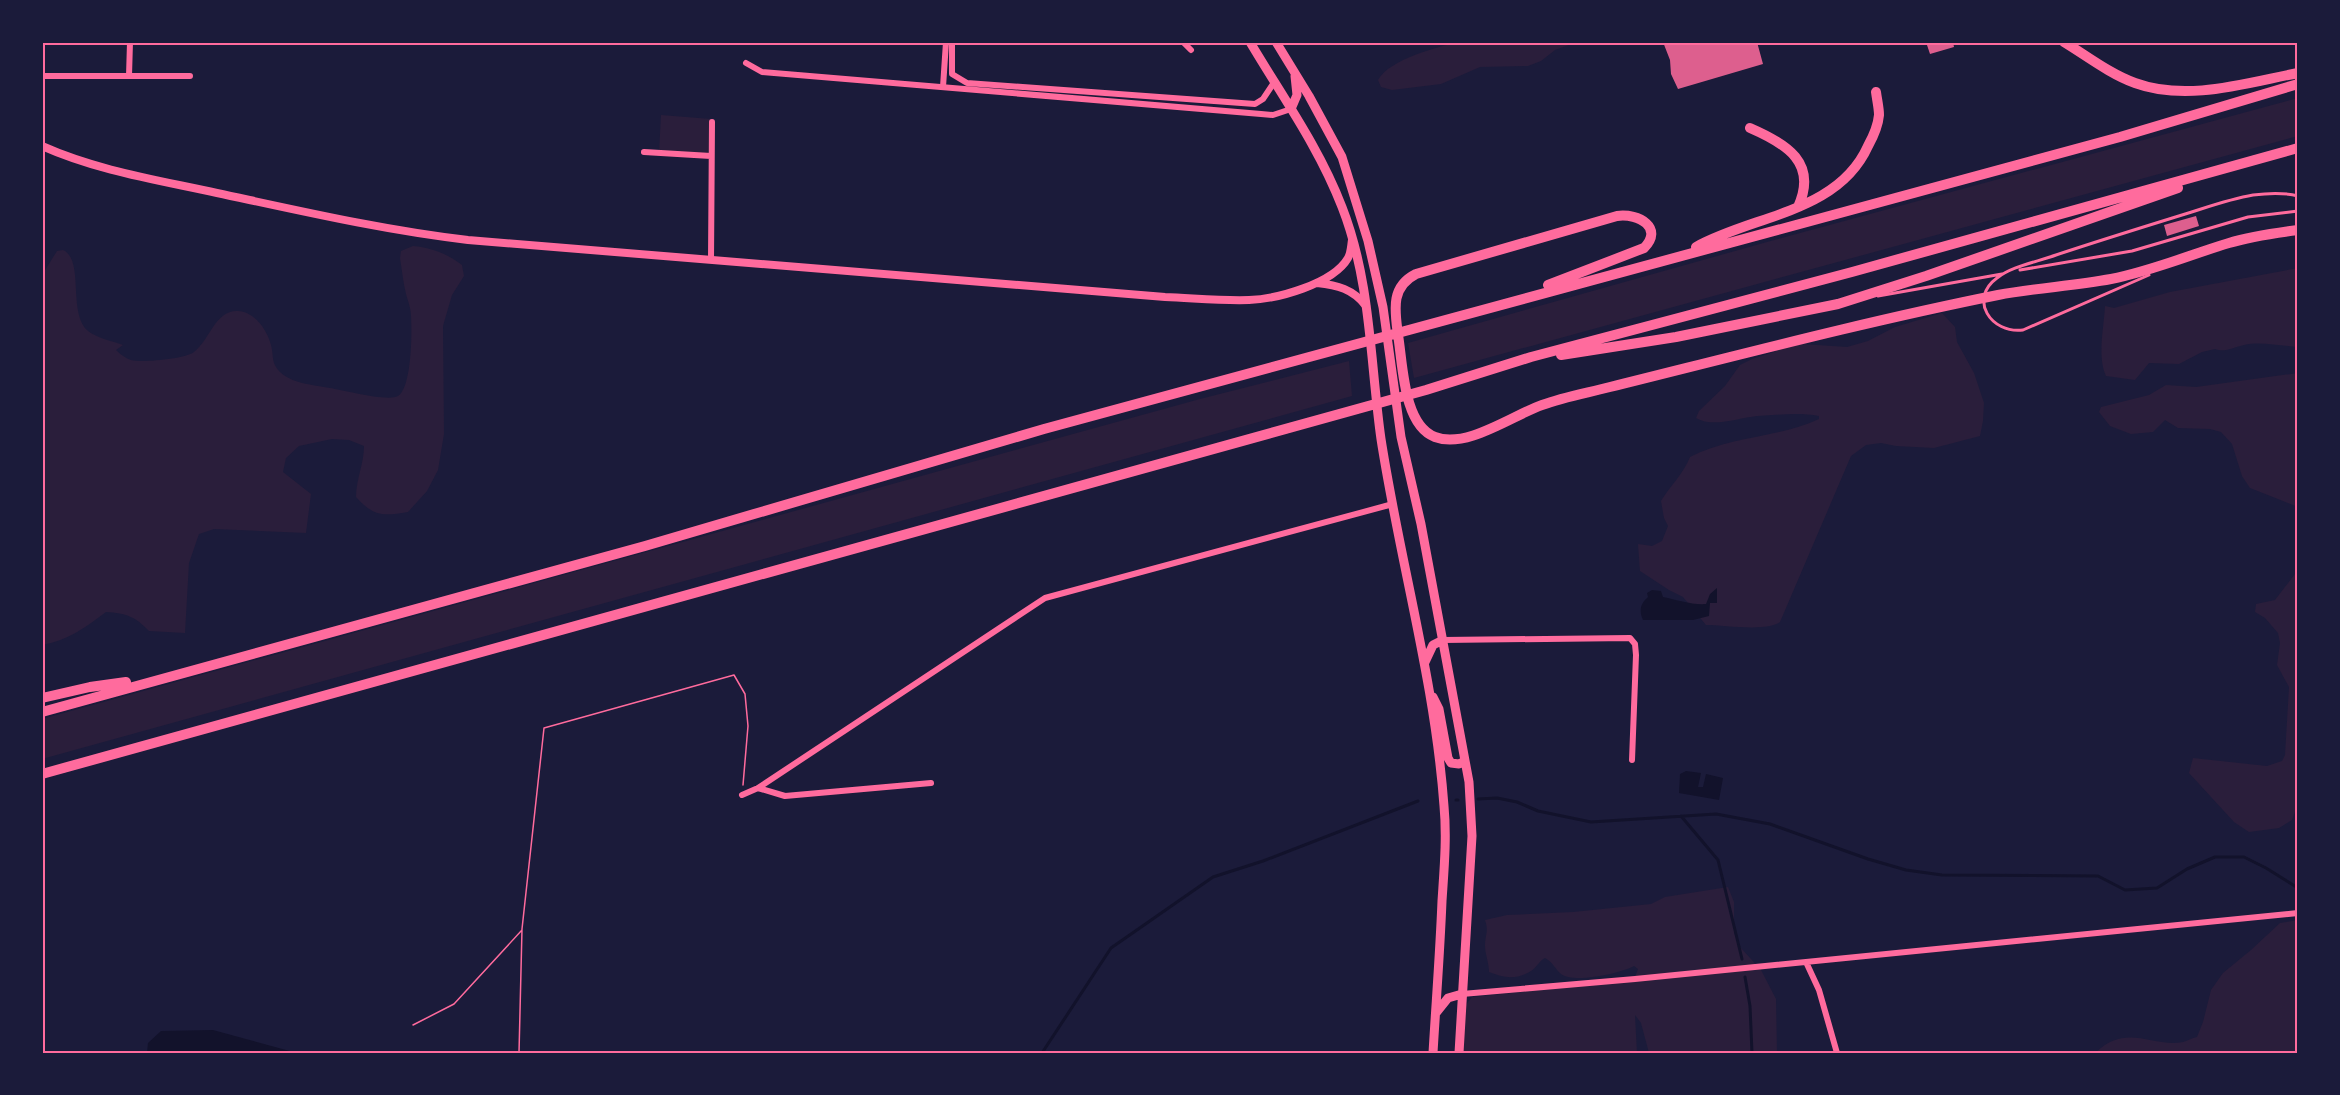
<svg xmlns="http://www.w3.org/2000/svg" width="2340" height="1095" viewBox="0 0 2340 1095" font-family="Cabin,sans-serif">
<rect width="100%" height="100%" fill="#1b1b3a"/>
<path fill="#2a1e3b" d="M1460,42H1577L1555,50L1541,61L1528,66L1480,67L1441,84L1392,90L1381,87L1378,80C1390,59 1437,47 1460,42Z
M2298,98V136L1414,378L1408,343L1767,242Z
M661,115L711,119V156L659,153Z
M413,246C432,248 446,253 462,265L464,276L452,295L443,326L444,434L438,470L427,491L408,512C383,516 374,517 356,497C356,479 364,464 364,446L349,440L332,439L299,446L286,458L283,472L311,494L306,533L214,529L199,534L189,563L185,633L149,631C136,617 126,613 106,612C86,627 67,641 42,645V334L45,325L42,319V275L57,251L63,250C85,260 67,313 88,331C97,338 112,341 123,345L116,350C120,354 125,358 131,360C141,363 185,359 194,352C210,340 215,310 238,311C255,312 267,330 271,345C273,351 272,362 276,367C285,383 314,385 330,388C343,390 388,402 398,396C412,387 412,331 411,316C411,309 408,301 406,294C403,282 402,270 400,258L401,251Z
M2298,268V347C2281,346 2260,341 2244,345C2234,347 2225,353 2215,349L2202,352L2179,364L2149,363L2135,380L2106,376C2097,357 2104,327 2105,306L2114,308L2170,292Z
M1942,313L1955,327L1957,342L1974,373L1984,403L1983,421L1980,436L1934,448L1896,446L1881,443L1866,445L1851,456L1780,622C1767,632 1724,625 1706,625L1683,597L1669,590L1640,571L1638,544L1652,546L1662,541L1668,526L1664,518L1661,501C1670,486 1684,473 1690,457C1730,436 1778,438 1819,419V416C1799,412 1777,415 1757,416C1738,418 1713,428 1696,418L1699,411L1725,386L1740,365L1752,359L1774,352L1787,343L1847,347L1868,341L1895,327Z
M1349,361L1352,396L42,759V719L1200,399Z
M2298,373V507L2250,488L2242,476L2232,444L2221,432L2210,429L2178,428L2165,420L2153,432L2131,434L2110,426L2099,412L2101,407L2149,395L2166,385L2196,387Z
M2298,570V803L2292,820L2279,828L2249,832L2234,822L2189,773L2193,758L2267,766L2282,761L2285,755L2289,687L2277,665L2280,643L2278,633L2265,618L2255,612L2256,604L2275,600Z
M1728,887L1734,902V933L1740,947L1761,970L1776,999L1777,1053H1649L1641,1023L1635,1015L1637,1053H1462L1465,1006L1472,997L1602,984L1635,977L1638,969L1634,966C1621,973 1574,984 1561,974C1555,969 1553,962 1545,958C1539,961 1537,967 1531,971C1516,980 1504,978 1489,972C1489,963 1485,954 1485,946C1485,934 1489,932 1485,920L1507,915L1573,912L1651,904L1665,897Z
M2298,920V1053H2095C2127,1022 2152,1048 2183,1042C2187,1041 2192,1038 2197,1037L2203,1022L2211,990L2223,973L2251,950L2280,923Z"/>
<path fill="#12122b" d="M1717,588V603H1710L1709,616L1693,620H1643C1639,611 1640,604 1648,597L1647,593L1652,590L1661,591L1663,597C1677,600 1692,605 1706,604L1710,594Z
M1686,771L1701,773L1698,787H1703L1706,774L1723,778L1719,800L1679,793L1680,774Z
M213,1030L297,1053H147L148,1043L161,1031Z"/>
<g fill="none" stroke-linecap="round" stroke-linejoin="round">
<path stroke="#12122b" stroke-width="3" d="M1478,799L1497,798L1517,802L1538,811L1591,822L1716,814L1770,824L1868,859L1906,870L1942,875L2098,876L2125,890L2157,888L2187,869L2215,857H2244L2266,868L2298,888
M1456,800H1458
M1681,816L1718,860L1742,959
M1745,977L1750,1006L1752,1053
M1042,1053L1111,948L1213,877L1263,861L1418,801"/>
</g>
<path fill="#dd5f8e" d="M1663,42H1757L1763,64L1678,89L1671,74L1670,60Z
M1926,42H1953L1954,47L1930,54Z
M2196,216L2199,226L2167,236L2164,225Z"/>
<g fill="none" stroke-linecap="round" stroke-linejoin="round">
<path stroke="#ff6b9d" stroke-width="1.5" d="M413,1025L454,1004L522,930
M519,1053L522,929L544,728L734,675L745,694L748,726L743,785"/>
<path stroke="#ff6b9d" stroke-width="3" d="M2020,270L2132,251L2248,217L2298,211
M2149,275L2023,330C1991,334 1968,299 1997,278C2012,266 2037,262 2056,255C2098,241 2140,228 2182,215C2205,208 2229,199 2253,195C2268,193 2283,192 2298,196
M1878,296L2002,274"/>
<path stroke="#ff6b9d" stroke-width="6" d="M952,42V74L967,83L1255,104L1263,99L1275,81
M1183,42L1191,50
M746,63L762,72L1261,114L1273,115L1291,109
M42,76H190
M129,76L130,42
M943,87L946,42
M644,152L711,156
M711,260L712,122
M1443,640L1630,638L1635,644L1636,655L1632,760
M758,788L785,796L931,783
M742,795L758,788L1045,598L1393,504
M1806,962L1819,990L1837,1053
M1462,994L1635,979L2298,913"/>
<path stroke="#ff6b9d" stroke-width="8" d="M42,146C98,171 158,180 217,193C301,211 383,230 468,240L1165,297C1193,298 1221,301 1249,300C1277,299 1333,284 1348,258C1351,253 1351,246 1352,240
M1317,283C1337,285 1353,289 1366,306"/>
<path stroke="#ff6b9d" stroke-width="9" d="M1250,42C1282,96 1319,147 1342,207C1371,281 1370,361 1381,439C1400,562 1435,682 1444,806C1447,838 1444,870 1442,901C1440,952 1436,1002 1433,1053
M1276,42L1309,96L1342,157L1368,241L1383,307L1401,437L1421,524L1469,782L1472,836L1459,1053
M1291,109L1297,95L1295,76
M1425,662L1433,645L1443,640
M1433,697L1439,709L1448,758L1451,763L1459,764L1465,761
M1436,1013L1448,998L1462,994"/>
<path stroke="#ff6b9d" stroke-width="10" d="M2064,42C2087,56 2110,74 2135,83C2187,102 2246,83 2298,73
M1750,128C1787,144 1818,163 1798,207
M1696,247C1753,215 1838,213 1868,146C1873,137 1878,126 1879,115C1879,108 1877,100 1876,92
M1548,285L1644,248C1664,228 1639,213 1617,216L1416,274C1390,287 1395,311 1398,335C1403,364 1403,425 1435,437C1467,449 1513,415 1542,405C1564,397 1587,393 1610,387C1739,355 1868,321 1998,295C2035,288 2073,286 2111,279C2152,271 2189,255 2229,243C2252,236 2275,233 2298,230
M1561,355L1676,337L1838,304L1926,276L2178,188
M42,698L90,687L126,682
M42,712L645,546L1044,429L2120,137L2298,84
M42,774L1426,390L1531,357L1852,272L2298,148"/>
</g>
<rect width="2340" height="1095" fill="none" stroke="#1b1b3a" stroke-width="87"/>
<rect x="44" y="44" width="2252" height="1008" fill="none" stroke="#ff6b9d" stroke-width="2"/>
</svg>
